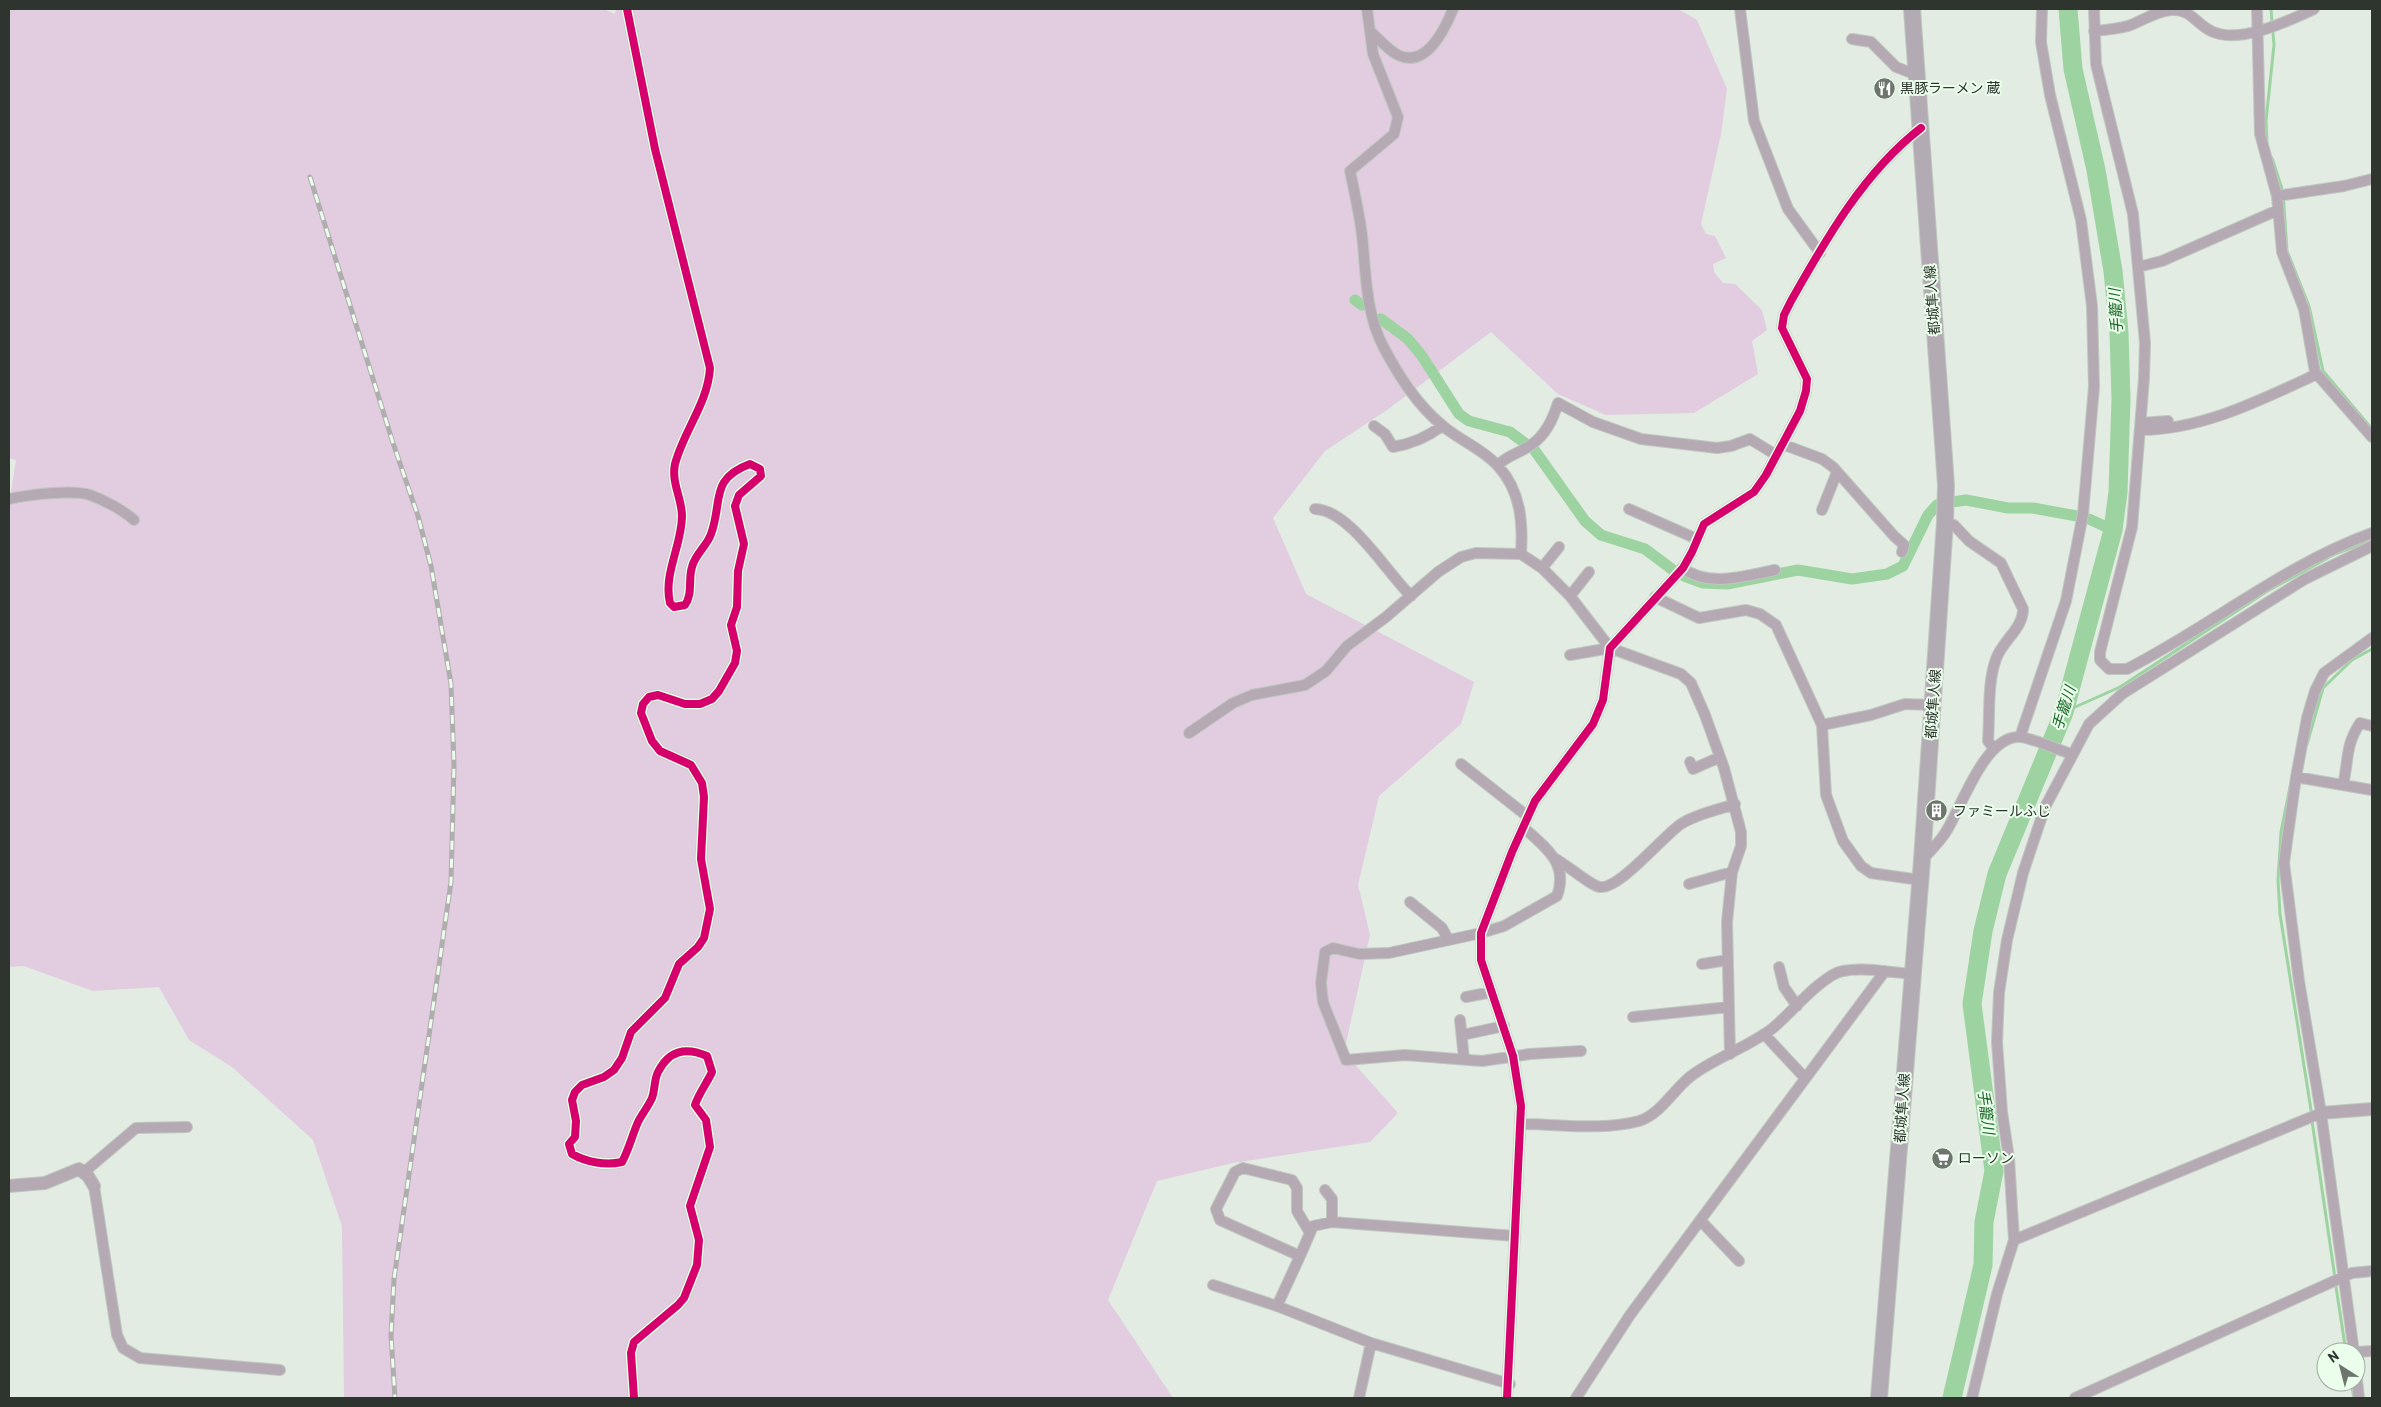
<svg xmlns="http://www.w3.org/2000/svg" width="2381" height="1407" viewBox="0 0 2381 1407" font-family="Barlow,'Noto Sans JP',sans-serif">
<rect width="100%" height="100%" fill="#e2ece2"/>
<path fill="#e1cce0" d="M9,9H603L615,14L616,9H1678L1697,20L1727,89L1721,134L1701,224L1706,234L1715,236L1726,258L1713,264L1714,272L1723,283L1735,284L1762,310L1767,330L1752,341L1758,374L1694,413L1606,415L1558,394L1491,332L1387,410L1325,451L1273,518L1306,594L1474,682L1461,724L1379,796L1358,885L1370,935L1344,1052L1398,1113L1370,1142L1233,1163L1157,1181L1108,1300L1173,1398H344L342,1226L313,1140L232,1067L189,1040L159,987L93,991L24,966L9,967V504L16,460L9,458Z"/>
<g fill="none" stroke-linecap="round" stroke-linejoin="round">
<path stroke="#9cd3a0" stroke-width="3" d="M2267,143L2266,121L2274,45L2271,9
M2272,158L2283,192L2287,251L2309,306L2323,371L2372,429
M2064,712L2120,687L2266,592L2335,554L2372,540
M2307,744L2323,688L2352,660L2372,649
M2290,787L2281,832L2278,880L2280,914L2311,1110
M2312,1121L2335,1278
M2336,1287L2346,1352
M2351,1382L2354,1398"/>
<path stroke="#9cd3a0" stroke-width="11" d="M1355,300L1362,305
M1381,319L1408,339L1422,356L1459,414L1469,421L1510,432L1526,444
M1533,448L1585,521L1601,535L1645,549L1673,570
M2089,519L2113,530
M1684,576L1703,583L1727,584L1798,570L1852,579L1887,574L1903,566L1928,515L1937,505L1952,502L1966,500L2008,508H2033L2077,516"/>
<path stroke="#9cd3a0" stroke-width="19" d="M1952,1398L1983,1265L1984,1222L1994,1171L1972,1004L1983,931L1997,874L2064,712L2113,530L2118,492L2121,399L2119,332L2113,271L2096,170L2073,69L2068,9"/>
<defs>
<path id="minor" d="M627,9L655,149L710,368C708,403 684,430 675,464C671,482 682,499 682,516C682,545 663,574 670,603L674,607L685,605C693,594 688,579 692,567C695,554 707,546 711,534C723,502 709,479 750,464L760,469L761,476L739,495L735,506L744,544L738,571L737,607L731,625L737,651L735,663L719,691L712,699L700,704H685L658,695L649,697L643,704L641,713L652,741L660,751L691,765L702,783L704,797L701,859L710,909L704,938L698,947L679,964L665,998L631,1032L622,1058L614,1070L604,1077L582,1085L575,1092L572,1100L576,1121L575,1137L569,1144L572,1154C586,1162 606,1166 622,1162C629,1149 632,1136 638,1122C642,1114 648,1107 652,1098C655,1090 654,1080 658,1072C669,1050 686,1047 707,1056L712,1072C707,1083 699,1093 695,1105L706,1120L710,1147L690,1206L699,1240L697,1265L684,1298L678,1305L634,1342L631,1353L634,1398
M1367,9L1373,54L1398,117L1394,134L1350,171C1355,195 1361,220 1363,245C1366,279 1367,317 1384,348C1399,376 1417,405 1443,426C1459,440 1483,449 1498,466C1521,491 1523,523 1521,554
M1740,9L1754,121L1788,209L1820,253
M2094,9L2096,64L2133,214L2145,343L2144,378L2132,527L2100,652V660L2109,669H2127C2211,626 2284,565 2372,533
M2257,9L2260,134L2277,196L2282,252L2304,309L2315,372L2372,437
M2094,31C2105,30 2117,29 2128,26C2142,21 2156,11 2172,10C2191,9 2196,24 2211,31C2239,45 2288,21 2314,9
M1371,32C1379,39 1388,50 1398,55C1426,69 1445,29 1453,9
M1852,39L1871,42L1896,67L1917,75
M2277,196L2344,186L2372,179
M2138,267L2162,261L2278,210
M2141,423L2168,421
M1374,426L1385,434L1393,447C1412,444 1426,438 1442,426
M2141,430C2202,430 2263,399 2317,374
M1782,444L1822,459L1833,467L1894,536L1904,545L1902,552
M1498,465C1508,455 1520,453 1531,445C1546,435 1553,419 1558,403L1593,422L1641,439L1717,448L1731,446L1750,439L1776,455
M9,499C27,495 73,489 90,495C104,500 123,510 134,520
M1315,509C1350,510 1387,573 1411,596
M1629,509L1697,539
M1822,510L1837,472
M1945,525H1954L1969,541L2001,563L2023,609C2023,629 2002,641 1996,659C1987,684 1990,715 1988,741L1994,749
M1542,568L1559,547
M1682,568C1710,588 1744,576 1775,570
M1570,596L1589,572
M1655,597L1699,618L1746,610L1760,614L1776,625L1822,725L1826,795L1843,841L1861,866L1871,873L1920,880
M1570,655L1610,648L1681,674L1691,683L1705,715L1724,768L1741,832V846L1732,872L1727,922L1730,1054
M1822,725L1871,715L1905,704L1933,705
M1189,733L1233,703L1252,695L1305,685L1326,671L1347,646L1386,617L1438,572L1461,557L1476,553L1521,554L1542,568L1570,596L1610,648
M2020,737L2066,601L2083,514L2094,387L2092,306L2081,220L2050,95L2041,42L2042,9
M1690,762L1693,769L1720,757
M1461,764L1527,816
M2296,777L2372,790
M2343,785C2349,759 2345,746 2360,723L2372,726
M1523,827C1545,847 1569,863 1557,896L1504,926L1481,933L1389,953L1359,954L1333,948L1325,952L1321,983L1323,1002L1346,1060L1405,1055L1482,1061L1530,1054L1581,1051
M1554,858C1566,864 1591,886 1600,887C1619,890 1664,835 1681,824C1696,814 1718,810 1735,804
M1922,860C1931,850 1941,841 1947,830C1962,806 1985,735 2020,737C2032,738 2059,750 2071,754
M1689,884L1732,872
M1410,902L1442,928L1448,939
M1702,964L1728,960
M1779,967L1784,987L1797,1006
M1466,997L1492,992
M1633,1017L1729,1007
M1460,1020L1464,1059
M1764,1034L1805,1078
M1462,1035L1504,1026
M1521,1124C1559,1124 1602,1131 1639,1121C1661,1114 1674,1089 1691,1076C1716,1057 1747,1048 1773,1028C1789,1015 1823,974 1843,971C1864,967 1890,972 1911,974
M83,1173L136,1128L187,1127
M94,1186L117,1335L123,1348L140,1358L280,1370
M1325,1190L1332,1199V1222
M1700,1220L1739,1261
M2014,1240L2321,1113
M1300,1256L1310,1233
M1213,1285L1277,1306L1371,1343L1510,1384
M1277,1306L1300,1256L1220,1220L1216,1209L1235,1172L1243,1168L1292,1180L1297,1188V1211L1310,1233L1313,1226L1332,1222L1515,1236
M2354,1352L2321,1113L2299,981L2284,863L2296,777L2307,718L2315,691L2324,673L2372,638
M2356,1352L2372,1351
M2356,1371L2359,1398
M1359,1398L1371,1343
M1507,1398L1521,1106L1513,1056L1481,960V933L1512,852L1535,801L1593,724L1603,700L1610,648L1683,568L1692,552L1704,524L1754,492L1766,475L1800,411L1806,391L1807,379L1782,328L1784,315L1791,301C1826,239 1864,172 1921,128
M1576,1398L1630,1315L1885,971
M1972,1398L1997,1294L2014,1240L2009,1158L2002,1112L1997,1042L1999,993L2007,940L2023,873L2045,807L2089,724L2122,694L2305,579L2372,546
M2075,1398L2343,1277L2352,1273L2372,1271"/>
<path id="tertiary" d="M2321,1113L2372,1109
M9,1186L45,1183L79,1169L88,1176L94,1186"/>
<path id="primary" d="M1879,1398L1922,860L1945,522L1946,485L1912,9"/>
</defs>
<use href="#minor" stroke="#bfc7bf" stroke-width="12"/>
<use href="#tertiary" stroke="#bfc7bf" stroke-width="14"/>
<use href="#primary" stroke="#bfc7bf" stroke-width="18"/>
<use href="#minor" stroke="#b5a9b4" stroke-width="10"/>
<use href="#tertiary" stroke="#b5a9b4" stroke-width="12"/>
<use href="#primary" stroke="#b3abb3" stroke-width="16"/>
<defs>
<path id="rail" d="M310,177L393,443L418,516L431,566L451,684L454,765L451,882L394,1279L391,1335L395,1398"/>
</defs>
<use href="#rail" stroke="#b0adaf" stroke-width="5"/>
<use href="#rail" stroke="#ebfdeb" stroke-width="3" stroke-dasharray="9" stroke-linecap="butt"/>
<defs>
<path id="cycleway" d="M627,9L655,149L710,368C708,403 684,430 675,464C671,482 682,499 682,516C682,545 663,574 670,603L674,607L685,605C693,594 688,579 692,567C695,554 707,546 711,534C723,502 709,479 750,464L760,469L761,476L739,495L735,506L744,544L738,571L737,607L731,625L737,651L735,663L719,691L712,699L700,704H685L658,695L649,697L643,704L641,713L652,741L660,751L691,765L702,783L704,797L701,859L710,909L704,938L698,947L679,964L665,998L631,1032L622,1058L614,1070L604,1077L582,1085L575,1092L572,1100L576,1121L575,1137L569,1144L572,1154C586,1162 606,1166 622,1162C629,1149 632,1136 638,1122C642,1114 648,1107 652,1098C655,1090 654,1080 658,1072C669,1050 686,1047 707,1056L712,1072C707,1083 699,1093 695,1105L706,1120L710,1147L690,1206L699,1240L697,1265L684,1298L678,1305L634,1342L631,1353L634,1398
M1507,1398L1521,1106L1513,1056L1481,960V933L1512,852L1535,801L1593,724L1603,700L1610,648L1683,568L1692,552L1704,524L1754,492L1766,475L1800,411L1806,391L1807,379L1782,328L1784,315L1791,301C1826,239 1864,172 1921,128"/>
</defs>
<use href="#cycleway" stroke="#ebfdeb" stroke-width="11"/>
<use href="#cycleway" stroke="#d6006c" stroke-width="8"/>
</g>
<defs>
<symbol id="restaurant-disc" viewBox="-11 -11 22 22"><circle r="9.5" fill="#6d756d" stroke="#ebfdeb"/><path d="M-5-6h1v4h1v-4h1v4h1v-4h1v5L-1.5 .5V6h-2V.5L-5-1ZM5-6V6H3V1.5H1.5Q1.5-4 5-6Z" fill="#fff"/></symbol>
<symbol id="building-disc" viewBox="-11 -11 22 22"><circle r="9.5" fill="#6d756d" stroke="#ebfdeb"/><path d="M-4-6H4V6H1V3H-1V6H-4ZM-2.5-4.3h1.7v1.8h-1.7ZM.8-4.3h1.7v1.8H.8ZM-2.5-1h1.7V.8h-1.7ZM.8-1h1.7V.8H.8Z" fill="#fff"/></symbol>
<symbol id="supermarket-disc" viewBox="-11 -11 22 22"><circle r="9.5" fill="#6d756d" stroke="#ebfdeb"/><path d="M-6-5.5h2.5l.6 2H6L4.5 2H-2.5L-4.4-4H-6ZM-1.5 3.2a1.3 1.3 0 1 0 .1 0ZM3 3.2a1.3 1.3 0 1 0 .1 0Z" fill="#fff"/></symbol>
</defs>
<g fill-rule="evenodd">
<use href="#restaurant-disc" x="1872" y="76" width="25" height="25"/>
<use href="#building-disc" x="1924" y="798" width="25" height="25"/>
<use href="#supermarket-disc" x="1930" y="1146" width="25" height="25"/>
</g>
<g text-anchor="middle" stroke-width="4" stroke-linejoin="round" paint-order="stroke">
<g font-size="14" fill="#2e352e" stroke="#ebfdeb" text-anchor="start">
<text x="1900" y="93">黒豚ラーメン 蔵</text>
<text x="1953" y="816">ファミールふじ</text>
<text x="1958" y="1163">ローソン</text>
</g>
<g font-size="14" fill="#2e352e" stroke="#ebfdeb">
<text transform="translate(1932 300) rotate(-94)" y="5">都城隼人線</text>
<text transform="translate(1933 704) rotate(-86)" y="5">都城隼人線</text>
<text transform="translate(1902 1108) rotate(-86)" y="5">都城隼人線</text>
</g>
<g font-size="15" font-style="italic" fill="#166424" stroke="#ebfdeb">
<text transform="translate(2116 311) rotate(-93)" y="5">手籠川</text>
<text transform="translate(2064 708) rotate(-72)" y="5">手籠川</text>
<text transform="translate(1986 1112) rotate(83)" y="5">手籠川</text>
</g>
</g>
<rect width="2381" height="1407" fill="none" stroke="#2e352e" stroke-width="20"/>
<g transform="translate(2341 1367) rotate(324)"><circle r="24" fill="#ebfdeb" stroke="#9fad9f"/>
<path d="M0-4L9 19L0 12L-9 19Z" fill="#6d756d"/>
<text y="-8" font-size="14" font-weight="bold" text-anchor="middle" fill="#2e352e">N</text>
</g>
</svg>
